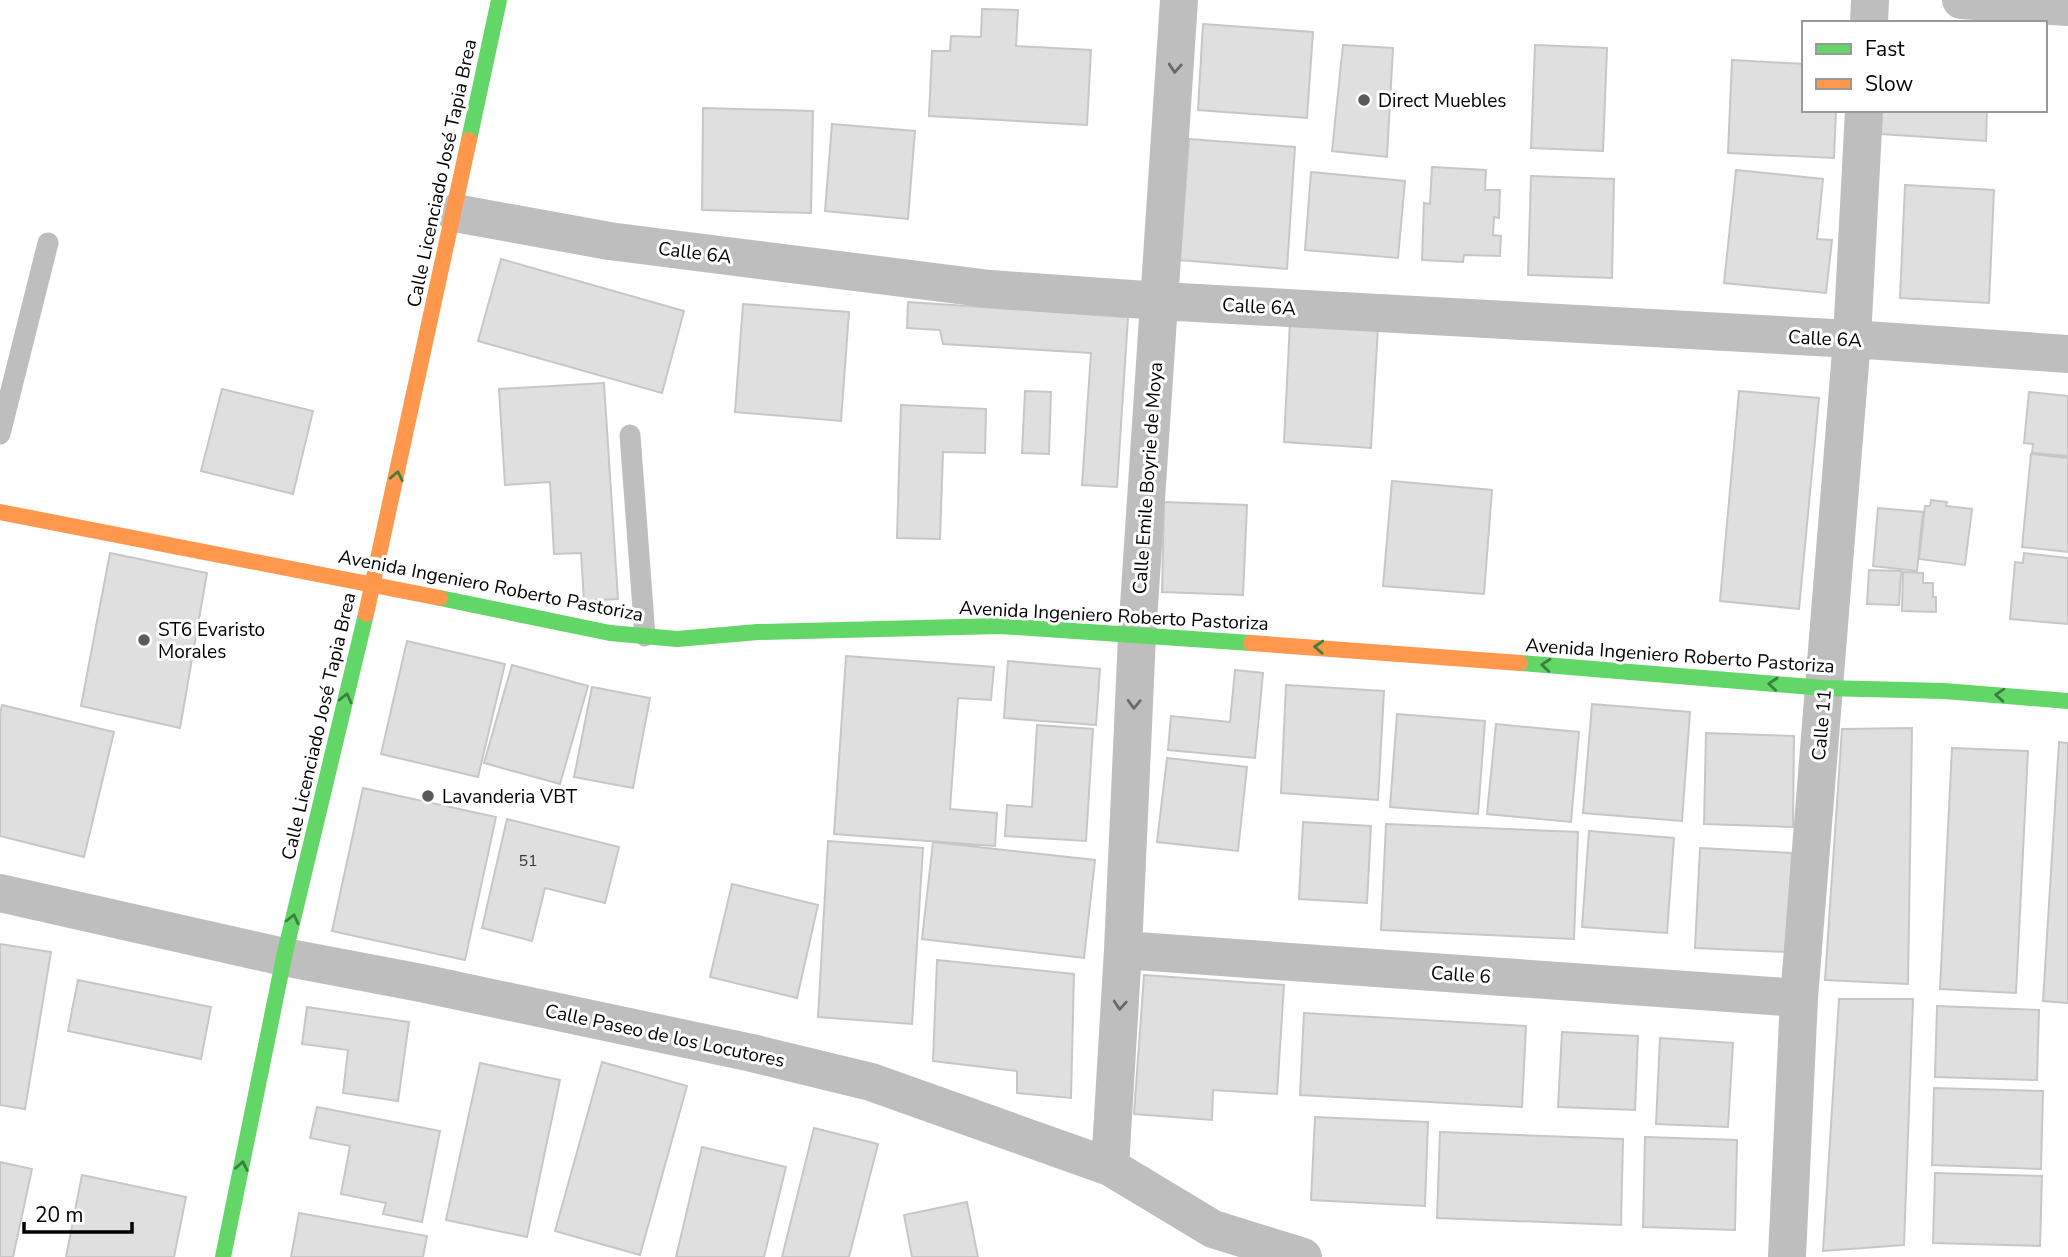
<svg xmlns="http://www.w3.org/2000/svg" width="2068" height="1257" viewBox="0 0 2068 1257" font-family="'Nunito Sans',sans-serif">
<rect width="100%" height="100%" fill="#fff"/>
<path fill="#dfdfdf" stroke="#c7c7c7" stroke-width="2" d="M982,9L1018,10L1016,46L1091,50L1087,125L929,116L932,51H950L951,36L981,37Z
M1203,24L1313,32L1307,118L1198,110Z
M1343,45L1393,48L1387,157L1332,151Z
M1535,45L1607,48L1603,151L1531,148Z
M1732,60L1804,64V110H1836L1834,158L1728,153Z
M703,108L813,111L811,213L702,210Z
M1882,110H1987L1986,141L1881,134Z
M832,124L915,131L908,219L825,211Z
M1189,139L1295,147L1287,269L1180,260Z
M1432,167L1486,170L1485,190H1500L1499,218L1494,217L1493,235L1501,236L1500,256L1464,255L1463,262L1422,260L1424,203L1430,204Z
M1736,170L1823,179L1817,239L1832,240L1826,293L1724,283Z
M1311,172L1405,181L1398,258L1305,250Z
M1531,176L1614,179L1612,278L1528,275Z
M1905,185L1994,190L1989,303L1900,298Z
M501,259L684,311L662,393L478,341Z
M908,302L1128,317L1117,487L1082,485L1091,353L943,344L940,330L907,328Z
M743,304L849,312L841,421L735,412Z
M1290,321L1378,327L1371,448L1284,442Z
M604,383L618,599L584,601L581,553L554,554L550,482L505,485L499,389Z
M222,389L313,411L293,494L201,471Z
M1025,391L1051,392L1049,454L1022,453Z
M1739,391L1819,398L1799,609L1720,601Z
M2029,392L2068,396V456L2032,453L2033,444L2024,443Z
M901,405L986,409L985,453L943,452L940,539L897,538Z
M2031,454L2068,458V552L2022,547Z
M1392,481L1492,490L1484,594L1383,586Z
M1931,500L1947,502L1946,506L1972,509L1965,565L1919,559L1925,506H1930Z
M1164,502L1247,505L1243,595L1162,592Z
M1878,508L1923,512L1917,571L1873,566Z
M110,553L207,573L180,728L81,706Z
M2024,553L2068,558V624L2010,619L2015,562L2023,563Z
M1869,570L1901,571L1899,605L1867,604Z
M1903,572L1923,573V583H1933V597H1936V612L1902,611Z
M407,641L505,664L478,777L381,754Z
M846,656L994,667L991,700L958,698L950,809L997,813L995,846L834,834Z
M1008,661L1100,669L1096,725L1004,718Z
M512,665L588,686L560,784L484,763Z
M1235,670L1263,673L1255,758L1168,750L1171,716L1230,722Z
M1286,685L1384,691L1378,800L1281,793Z
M592,687L650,698L633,788L574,777Z
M1592,704L1690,712L1682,821L1583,813Z
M2,705L114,732L84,857L0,836V714Z
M1397,714L1485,721L1478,814L1390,807Z
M1496,724L1579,732L1571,822L1487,814Z
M1037,725L1093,729L1086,841L1005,836L1007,805L1032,807Z
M1912,728L1908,984L1825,980L1842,729Z
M1706,733L1794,736L1793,827L1704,824Z
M2059,742L2068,743V1003L2043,1001Z
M1952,748L2028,751L2016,993L1940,989Z
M1167,758L1247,767L1238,851L1157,842Z
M363,788L496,817L465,960L332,931Z
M507,819L619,847L605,903L545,888L532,941L482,928Z
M1303,822L1371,826L1367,903L1299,899Z
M1386,824L1578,832L1574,939L1381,930Z
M1589,831L1674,838L1667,933L1582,927Z
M828,841L923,848L912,1024L818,1017Z
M933,842L1095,860L1084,958L922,939Z
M1700,848L1792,853L1787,952L1695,948Z
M732,884L818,905L797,998L710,977Z
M0,944L51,952L25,1109L0,1105Z
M937,960L1074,974L1071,1098L1017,1093V1071L933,1061Z
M1144,975L1284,985L1277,1094L1213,1090L1212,1120L1134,1114Z
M78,980L211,1007L201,1059L68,1031Z
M1839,999H1913L1904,1245L1823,1251Z
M1937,1006L2039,1010L2037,1080L1935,1077Z
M307,1007L409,1022L398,1101L343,1093L348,1050L302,1044Z
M1304,1013L1526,1026L1522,1107L1300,1095Z
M1562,1032L1638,1036L1635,1110L1558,1107Z
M1660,1038L1733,1043L1728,1127L1656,1124Z
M602,1062L687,1086L640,1255L555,1231Z
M480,1063L560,1080L527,1237L446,1220Z
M1934,1088L2043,1091L2041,1169L1932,1165Z
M317,1107L440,1131L422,1222L383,1214L386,1203L341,1194L350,1146L310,1138Z
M1315,1117L1428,1122L1425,1206L1311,1200Z
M814,1128L878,1144L849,1257H782Z
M1440,1132L1623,1139L1621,1225L1437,1218Z
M1645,1137L1737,1140L1735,1230L1643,1227Z
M702,1147L786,1167L764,1257H676Z
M0,1162L32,1169L13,1257H0Z
M1935,1173L2042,1176L2040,1246L1933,1243Z
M82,1175L186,1197L174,1257H66Z
M967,1202L978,1257H912L904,1215Z
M299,1213L427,1236L423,1257H291Z"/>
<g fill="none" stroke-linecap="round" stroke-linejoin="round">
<path stroke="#bebebe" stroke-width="21" d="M0,434L48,243
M630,435L645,636"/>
<path stroke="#bebebe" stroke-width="38" d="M1961,0L2068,7
M1869,23L1870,0
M455,213L609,241L990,289L1160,301L1852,339L2068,354
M0,893L284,957L421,983L752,1053L871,1082L1110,1167L1213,1229L1303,1257
M1123,950L1799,998
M1110,1167L1123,950L1137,636L1179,0
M1787,1257L1799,998L1852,339L1864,110"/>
<path stroke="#63d668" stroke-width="16" d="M469,140L499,0
M440,598L610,633L677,639L758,632L1000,626L1251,643
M1520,663L1824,688L1944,691L2068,701
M223,1257L284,957L366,614"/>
<path stroke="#ff974d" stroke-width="16" d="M0,512L440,598
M366,614L469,140
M1251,643L1520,663"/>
</g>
<defs><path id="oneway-chevron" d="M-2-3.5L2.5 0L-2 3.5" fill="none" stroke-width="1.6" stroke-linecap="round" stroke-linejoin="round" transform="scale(1.75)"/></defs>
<g stroke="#686868">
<use href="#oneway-chevron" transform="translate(1175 68) rotate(94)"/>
<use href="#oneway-chevron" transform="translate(1134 704) rotate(92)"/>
<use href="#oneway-chevron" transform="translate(1120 1005) rotate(94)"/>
</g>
<g stroke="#3b803e">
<use href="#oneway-chevron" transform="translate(397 476) rotate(-78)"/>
<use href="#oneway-chevron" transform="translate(1319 647) rotate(-177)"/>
<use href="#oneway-chevron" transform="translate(1546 665) rotate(-175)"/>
<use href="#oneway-chevron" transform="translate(1773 684) rotate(-175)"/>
<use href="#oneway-chevron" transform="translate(2000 695) rotate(-176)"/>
<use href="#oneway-chevron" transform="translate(346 698) rotate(-77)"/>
<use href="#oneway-chevron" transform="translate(293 919) rotate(-77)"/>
<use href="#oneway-chevron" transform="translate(242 1166) rotate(-79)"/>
</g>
<g fill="#595959" stroke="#fff" stroke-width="2.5">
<circle cx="1364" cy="100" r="7"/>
<circle cx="144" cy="640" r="7"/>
<circle cx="428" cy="796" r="7"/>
</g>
<g text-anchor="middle" stroke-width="6" stroke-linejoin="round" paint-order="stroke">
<g font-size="16" fill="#383838">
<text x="528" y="866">51</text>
</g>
<g font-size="19" fill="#000" stroke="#fff" text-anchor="start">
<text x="1378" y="107">Direct Muebles</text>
<text x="158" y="636">ST6 Evaristo<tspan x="158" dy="22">Morales</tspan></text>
<text x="442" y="803">Lavanderia VBT</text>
</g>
<g font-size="19" fill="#000" stroke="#fff">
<text transform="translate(441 173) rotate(-78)" y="7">Calle Licenciado José Tapia Brea</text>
<text transform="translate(695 252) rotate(7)" y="7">Calle 6A</text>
<text transform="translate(1259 306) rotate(3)" y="7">Calle 6A</text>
<text transform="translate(1825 338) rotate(3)" y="7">Calle 6A</text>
<text transform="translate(1147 478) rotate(-86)" y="7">Calle Emile Boyrie de Moya</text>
<text transform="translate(491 585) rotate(11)" y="7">Avenida Ingeniero Roberto Pastoriza</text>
<text transform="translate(1114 615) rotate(3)" y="7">Avenida Ingeniero Roberto Pastoriza</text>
<text transform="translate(1680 655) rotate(4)" y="7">Avenida Ingeniero Roberto Pastoriza</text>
<text transform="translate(1821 725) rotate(-85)" y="7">Calle 11</text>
<text transform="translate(318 726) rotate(-77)" y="7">Calle Licenciado José Tapia Brea</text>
<text transform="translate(1461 974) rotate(4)" y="7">Calle 6</text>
<text transform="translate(665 1035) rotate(12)" y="7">Calle Paseo de los Locutores</text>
</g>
</g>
<rect x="1802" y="21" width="245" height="91" fill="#ffffff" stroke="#999999" stroke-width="2"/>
<rect x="1816" y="44" width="35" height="10" fill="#63d668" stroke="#999999" stroke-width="2"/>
<text x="1865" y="56" font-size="21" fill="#000000">Fast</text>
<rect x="1816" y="79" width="35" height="10" fill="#ff974d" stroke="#999999" stroke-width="2"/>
<text x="1865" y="91" font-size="21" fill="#000000">Slow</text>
<path d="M24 1222v10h108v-10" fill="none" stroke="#000000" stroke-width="3.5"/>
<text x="35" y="1222" font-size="21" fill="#000000" stroke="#ffffff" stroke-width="5" paint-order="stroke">20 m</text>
</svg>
